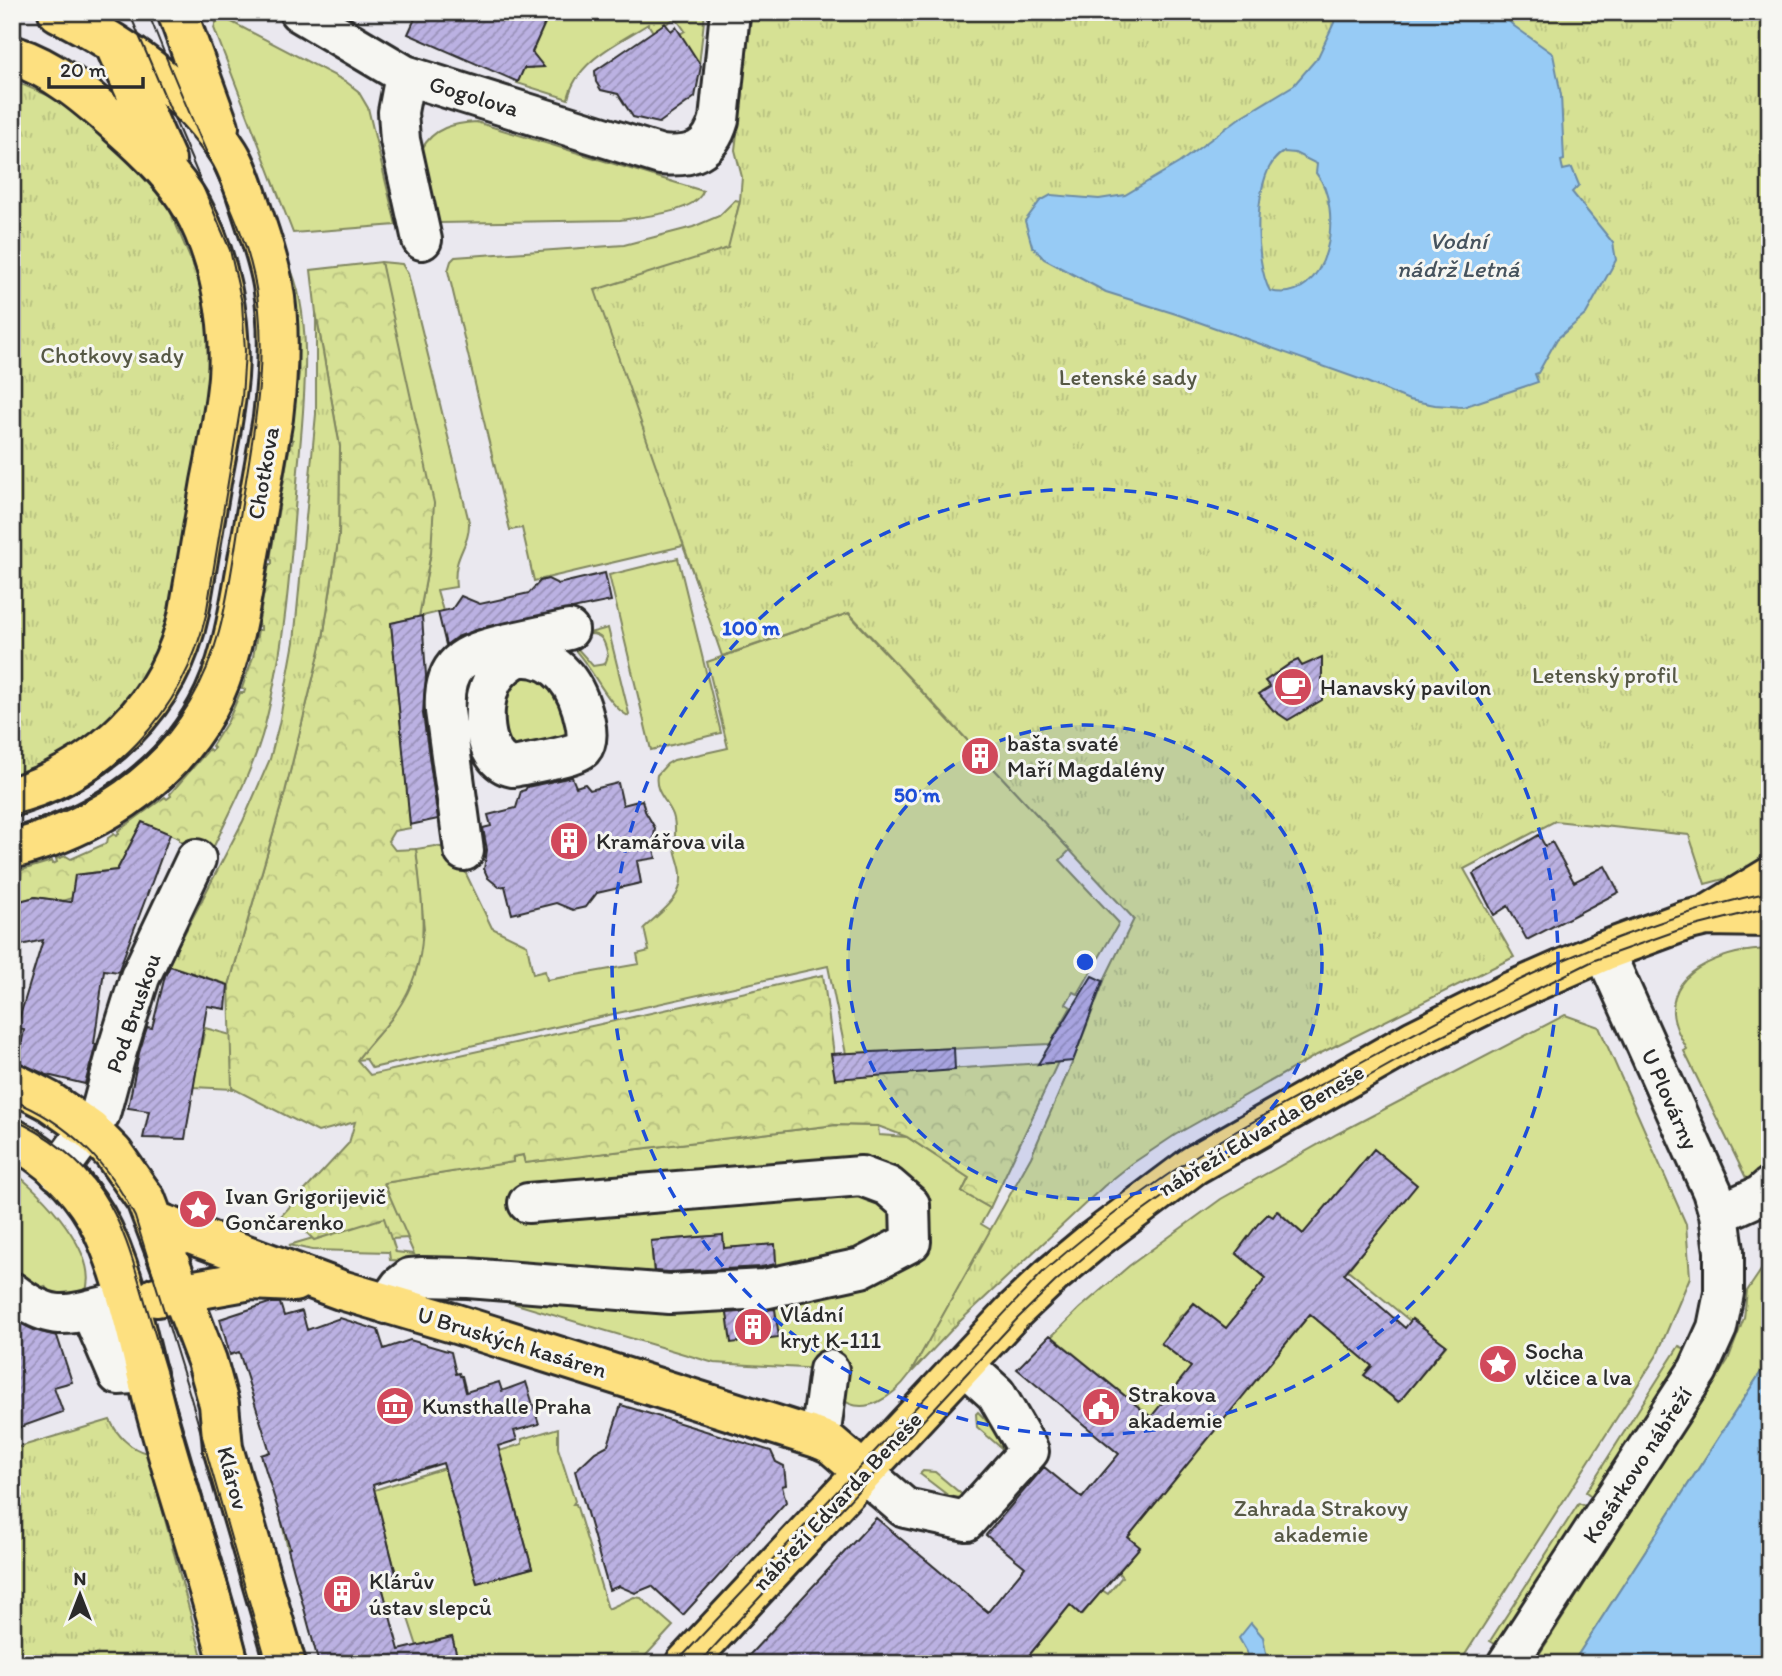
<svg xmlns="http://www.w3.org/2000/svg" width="1782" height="1676" viewBox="0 0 1782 1676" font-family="Itim,sans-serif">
<defs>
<pattern id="forest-crowns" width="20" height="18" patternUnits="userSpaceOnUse" patternTransform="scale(1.75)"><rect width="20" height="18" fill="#d6e194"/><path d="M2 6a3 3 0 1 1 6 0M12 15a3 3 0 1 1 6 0" fill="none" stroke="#b8c180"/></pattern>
<pattern id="park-tufts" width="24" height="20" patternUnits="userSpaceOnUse" patternTransform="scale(1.75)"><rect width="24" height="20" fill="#d6e194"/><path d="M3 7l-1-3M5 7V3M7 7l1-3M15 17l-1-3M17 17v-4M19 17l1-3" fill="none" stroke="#b8c180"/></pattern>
<pattern id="building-hatch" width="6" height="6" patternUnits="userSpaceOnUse" patternTransform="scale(1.75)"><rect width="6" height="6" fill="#bbb1e2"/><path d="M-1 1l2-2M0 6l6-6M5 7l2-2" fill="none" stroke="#9890b7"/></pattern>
</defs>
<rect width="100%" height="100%" fill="#eae8ef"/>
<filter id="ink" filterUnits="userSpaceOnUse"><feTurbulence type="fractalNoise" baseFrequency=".0143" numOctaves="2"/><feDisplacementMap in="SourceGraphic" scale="14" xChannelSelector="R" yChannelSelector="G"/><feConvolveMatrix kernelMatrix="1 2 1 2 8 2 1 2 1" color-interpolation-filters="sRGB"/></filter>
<g filter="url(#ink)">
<path fill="#d6e194" stroke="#808660" stroke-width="2" fill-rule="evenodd" d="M533,12H705L698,74L680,34L685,31L678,21L674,19L653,32L648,24C617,44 576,61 568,99L517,83L524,68H532L537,59L532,52L547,19Z
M226,19L345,81L358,91L368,108L396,225L293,233L214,28L216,22Z
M476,122L703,191C696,213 640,217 620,220L439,223L436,220L422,149C433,128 454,123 476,122Z
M735,200L740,201L732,233L681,537L714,631L683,546L534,581L522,528L510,530L448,271L451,261L455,257L624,245L693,227L719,216Z
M381,262L402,264L408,274L469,522C470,548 452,554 456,587L437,590L443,611L419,617L431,552Z
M678,558L721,733L651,750L609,575Z
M848,613L1070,850L1060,860L1119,923L1078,994L1073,992L1066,1004L1071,1007L1050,1044L846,1054L828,966L372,1068L366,1059L356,1060L392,1018L424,929L416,849L435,846L451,849L458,857L492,928L527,945L533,974L545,971L547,980L639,964L637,954L649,951L644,928C659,913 683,899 681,875C681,866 676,857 675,848C674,837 677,827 673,815C667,800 654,792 657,775L667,764L674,760L728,748L707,662Z
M608,628L629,714L628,716C605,703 593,667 572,647L574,637ZM587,634C603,633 605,642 608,656L605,664L593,666L576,647Z
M547,672L575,739L513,758L500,741L502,680Z
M1770,949V1213L1768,1214L1770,1227L1684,1051L1687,1049C1681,1038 1674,1026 1673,1013C1671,965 1733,950 1770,949Z
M1565,1015L1599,1027L1686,1224L1690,1277L1657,1355L1459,1664H1022L1070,1605L1082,1615L1102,1590L1108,1594L1122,1577L1118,1572L1128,1537L1310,1314L1372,1366L1365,1375L1398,1402L1446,1346L1412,1319L1410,1321L1348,1270L1416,1184L1303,1234L1278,1211L1273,1217L1268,1214L1236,1253L1266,1278L1226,1328L1194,1303L1184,1314H1182L1161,1343L1191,1367L1151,1417L1052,1336L1079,1309L1129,1266L1221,1199L1337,1134Z
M205,1028L231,1035L233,1089L193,1087Z
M835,1125L878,1126L879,1135L907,1137L969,1178L962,1192L990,1208L981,1224L991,1230L910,1374C894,1396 864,1419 839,1397V1370L714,1363L469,1290L441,1263L390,1260L389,1252L312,1250L289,1245L385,1217L396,1252L414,1254L383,1183L513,1162L512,1157L523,1155L525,1163ZM722,1235L725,1271L654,1277L651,1241ZM774,1244L777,1269L729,1274L727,1248Z
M12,1171C41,1191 101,1255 85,1293L54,1303L45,1286L42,1287V1290L32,1288L12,1273Z
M1770,1257V1358L1572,1664H1533L1728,1360L1744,1318L1747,1291Z
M1679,1346L1686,1349L1669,1381L1595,1499L1586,1492Z
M978,1412L1009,1444L1007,1453L977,1427L976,1414Z
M558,1428V1448L575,1501L573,1504H576L608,1609L634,1597L641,1598L673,1626L638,1664H479L474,1661L461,1660L460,1654H456L452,1637L417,1646L404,1606L388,1610L380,1579L396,1574L383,1523L288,1549L281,1519L522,1444V1439ZM504,1468L532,1568L477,1583L449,1483Z
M923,1471L935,1472L966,1498L958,1503L920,1474Z
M1579,1503L1588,1508L1500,1647L1490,1641Z"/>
<path fill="url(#forest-crowns)" stroke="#808660" stroke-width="2" d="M287,261C317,319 302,419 297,482C291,564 285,646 265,725C254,768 232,808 213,848L201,852L179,841V838L142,823L117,870L76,875L72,898L62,901L35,897L12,903V873L52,861L53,864L57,862L56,859L66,856L71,859L107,843L108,838L114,834L116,836L119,834L118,831L165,797L167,799L171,796L170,794L209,749L211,751L214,748L212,746L228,721L240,693H244L245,690L242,688L253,657L258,630H261V626H258L269,564H272V560L270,559L290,444H292L293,440L290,439L299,374L295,317L298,316L295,313Z
M381,262L434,503L431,552L419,617L391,623L411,828L394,831L388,841L395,850L416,849C423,914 434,962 391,1019C380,1033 367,1046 357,1060L370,1075L823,975L837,1076L1058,1062L990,1208L962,1192L969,1178L907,1137L878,1126L835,1125L525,1163L523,1155L513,1157V1162L384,1183L408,1238L391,1239L384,1218L314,1240L302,1228L281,1216L349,1143L355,1122L318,1132L232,1088L229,985L285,792L323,638L339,535L340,447L316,313L311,270Z"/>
<path fill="url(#park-tufts)" stroke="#808660" stroke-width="2" d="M752,12H1770V867L1705,884L1689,835L1555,821L1464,869L1514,957L1317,1055L1175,1135L1133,1163L1104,1186L957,1324L910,1374L1031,1157L1073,1061L1106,976L1134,919L849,613L722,656L595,290L728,248L740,201L742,177L735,150Z
M12,80L73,106L104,132L164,196L203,289L212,325L214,384L167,654L92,750L12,778Z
M316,313L340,447L339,535L323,638L285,792L229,985L168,965L243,821L270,759L279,724L294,642L316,414Z
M110,1420C117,1435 130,1449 147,1453L204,1664H12V1449Z"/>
<path fill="#97cbf5" stroke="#6c8ba4" stroke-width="2" fill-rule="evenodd" d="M1339,12H1499L1514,26L1553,54L1561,95L1564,160L1561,161L1563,170L1572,168L1579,185L1572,192L1613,243L1616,260L1586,314L1557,339L1538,373L1535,374L1538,382L1463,407L1435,405L1409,400L1362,380L1176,314L1106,292L1044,259L1032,246L1025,221L1040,201L1051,195L1099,199L1125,195L1179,163L1238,119L1294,85L1318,57ZM1284,152L1295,153L1317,164L1316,173C1345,208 1330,306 1270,291C1254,263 1251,167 1284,152Z
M1770,1358V1664H1572Z
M1251,1623L1263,1637L1268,1664H1248L1247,1652L1239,1638Z"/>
<path fill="url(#building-hatch)" stroke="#2b2b2b" stroke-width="2" d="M418,12H533L547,18L532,52L544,67L524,68L518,82L408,34Z
M665,23L671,31L676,27L701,66L695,97L659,123L633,117L618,94L601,90L596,82L595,71Z
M605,573L611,601L485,627L457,637L446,645L438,612L452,609L461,596L480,604L529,593L540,581L548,579L558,584Z
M422,616L426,676L423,714L438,819L410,825L391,623Z
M1322,657V700L1288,720L1273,710L1259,694L1270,687L1265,681L1291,663L1298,660L1302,666Z
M572,777L576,787L585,784L590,790L618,783L623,805L642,800L645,811L655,828L653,846L656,858L637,861L641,883L597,893L586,907L573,910L556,903L512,914L505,886L499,887L488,878L484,869L487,850L483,828L491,826L488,815L516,808L521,791L525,790L527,787Z
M142,822L170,834L118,972L104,970L94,1044H96L85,1084L47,1075L18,1062L24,1030L16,1029L43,940L12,947V903L35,897L71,902L75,875L117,870Z
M1539,835L1545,846L1552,842L1574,882L1605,866L1619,892L1527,940L1508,906L1494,915L1473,874Z
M170,966L228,985L226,1009L207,1006L185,1139L143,1138L149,1111L128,1108L139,1053L147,1027L152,1028L165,976Z
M1092,976L1103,981L1073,1061L1038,1064Z
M954,1048L955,1070L835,1079L831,1054Z
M1374,1149L1417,1185L1344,1274L1405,1328L1412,1319L1446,1345L1399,1402L1364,1375L1372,1366L1310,1314L1128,1537L1140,1547L1081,1615L1070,1605L1022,1664H741L876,1518L988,1612L1025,1567L986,1535L1044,1467L1082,1498L1119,1454L1017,1369L1050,1335L1151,1417L1191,1367L1161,1343L1194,1303L1226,1328L1266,1278L1236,1253L1258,1224L1268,1214L1273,1217L1277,1211L1303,1234Z
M723,1235L724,1248L775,1244L776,1264L761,1267L670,1272L654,1271L651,1241Z
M269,1303H280L284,1316L302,1311L307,1330L340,1318L378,1330L384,1349L410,1340L451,1352L456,1374L459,1373L460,1376H462L466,1392L499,1382L502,1391L526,1382L539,1424L514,1431L517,1440L498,1446L532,1568L477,1583L443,1463L373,1485L396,1574L380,1579L399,1650L452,1637L459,1664H319L288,1549L290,1548L261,1455L270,1452L239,1352L230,1355L220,1319Z
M775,1309L779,1337L731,1343L727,1313Z
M12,1319L34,1330L57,1336L72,1382L54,1387L63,1412L12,1430Z
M621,1405L771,1451L776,1462L784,1466L786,1485L782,1486L786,1502L683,1615L652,1586L635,1593L619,1586L609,1590L575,1471L595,1452L608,1445Z"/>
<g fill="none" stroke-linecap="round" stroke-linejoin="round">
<defs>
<path id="minor" d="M299,12L405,75L661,155C692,158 710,151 719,120L730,12
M405,75L398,112L400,140L422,240
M518,657C559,654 578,688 585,722C587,731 588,742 582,749C575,756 526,764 513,767C480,761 479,702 494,678C500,669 508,662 518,657Z
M464,851L445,711C442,663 463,654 505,644C526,639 547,635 569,630
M58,1171L100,1114L117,1051L140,977L196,859
M1719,1214L1761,1195L1770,1187
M12,1292C61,1330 74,1309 127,1302
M387,1304L400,1286L410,1278L422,1277L468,1278L670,1294L764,1289L861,1268L911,1242L910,1205L888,1186L861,1176L528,1203
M90,1310L118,1375L147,1373
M820,1439L829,1370
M863,1472L905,1508L966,1521L1029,1451L996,1394L965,1366
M1507,1664L1698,1370L1717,1328L1724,1293V1251L1719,1214L1712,1191L1604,951"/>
<path id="major" d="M177,12L219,127
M115,46L166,160
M12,55C56,69 88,98 122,128C148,151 175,177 192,207C219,256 232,321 228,377C225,412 218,447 211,482C204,525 196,569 189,612C170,705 100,769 12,797
M12,849C92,828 166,783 207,709C232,664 239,610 248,560C256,513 265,465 273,418C278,375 281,328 273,285C269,259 259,233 251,208C245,190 239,169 229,153C189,90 124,45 58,12
M1706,916L1770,877
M12,1082L49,1101L90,1130L113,1153L146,1200L207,1361L219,1404L223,1448L286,1664
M12,1138C47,1156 76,1183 96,1217C128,1275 140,1355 158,1419C180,1501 209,1581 229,1664
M155,1221L341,1290L453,1323L820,1439L831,1444L863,1472
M156,1297L251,1280L294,1282
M685,1664L1012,1313L1052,1275L1094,1240L1194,1165L1414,1040L1508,993L1604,951L1685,921L1706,916L1770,917"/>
</defs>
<use href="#minor" stroke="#2b2b2b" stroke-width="44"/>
<use href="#major" stroke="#2b2b2b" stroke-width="44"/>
<use href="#minor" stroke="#f6f6f2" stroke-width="38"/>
<use href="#major" stroke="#fde080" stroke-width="38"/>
<path stroke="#2b2b2b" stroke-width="2" d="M12,815C111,792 183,712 206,615L242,398L245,351L242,303L230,250L129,12
M12,830C114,802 191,737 219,632C231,587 236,538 244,492C256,420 269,349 254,277C245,235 226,197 209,158C188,110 167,62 148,12
M12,1100C68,1122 109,1164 135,1217L190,1395L267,1664
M12,1119C47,1134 81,1160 102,1192C129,1233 139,1285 154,1331C188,1442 219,1553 251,1664
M675,1664L1043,1272C1103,1220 1166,1172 1235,1132C1278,1107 1322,1084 1365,1060C1493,990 1625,922 1770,892
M698,1664L1018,1318L1055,1282L1111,1234L1196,1173L1430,1042L1595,960L1679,930L1770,907"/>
</g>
</g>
<circle cx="1085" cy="962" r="237" fill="#1d4ed8" fill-opacity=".12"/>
<g fill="none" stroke="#1d4ed8" stroke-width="3.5" stroke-dasharray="12 9">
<circle cx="1085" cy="962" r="237"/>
<circle cx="1085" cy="962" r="473"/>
</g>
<defs>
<symbol id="cafe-disc" viewBox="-11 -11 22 22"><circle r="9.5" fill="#d1495b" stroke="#f6f6f2"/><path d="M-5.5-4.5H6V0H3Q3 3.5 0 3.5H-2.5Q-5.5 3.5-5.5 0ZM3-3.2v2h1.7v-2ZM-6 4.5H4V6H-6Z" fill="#fff"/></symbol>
<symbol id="building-disc" viewBox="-11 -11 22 22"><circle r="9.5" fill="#d1495b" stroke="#f6f6f2"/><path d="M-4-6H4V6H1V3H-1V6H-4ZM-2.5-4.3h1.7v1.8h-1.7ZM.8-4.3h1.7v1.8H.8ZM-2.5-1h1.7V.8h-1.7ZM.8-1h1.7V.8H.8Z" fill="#fff"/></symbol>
<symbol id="sight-disc" viewBox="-11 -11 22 22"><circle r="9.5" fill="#d1495b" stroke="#f6f6f2"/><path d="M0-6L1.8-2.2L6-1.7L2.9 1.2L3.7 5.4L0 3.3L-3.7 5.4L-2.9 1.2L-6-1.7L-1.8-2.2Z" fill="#fff"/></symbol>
<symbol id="museum-disc" viewBox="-11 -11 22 22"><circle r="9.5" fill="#d1495b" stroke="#f6f6f2"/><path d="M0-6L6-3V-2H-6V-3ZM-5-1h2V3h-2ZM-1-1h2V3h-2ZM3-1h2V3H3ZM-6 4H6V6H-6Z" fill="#fff"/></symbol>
<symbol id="civic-disc" viewBox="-11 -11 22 22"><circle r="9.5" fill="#d1495b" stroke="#f6f6f2"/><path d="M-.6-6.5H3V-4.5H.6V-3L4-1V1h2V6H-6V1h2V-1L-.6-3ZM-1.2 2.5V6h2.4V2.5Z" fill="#fff"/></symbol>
</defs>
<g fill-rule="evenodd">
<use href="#cafe-disc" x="1271" y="665" width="44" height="44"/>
<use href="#building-disc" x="958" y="734" width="44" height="44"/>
<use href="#building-disc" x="547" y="819" width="44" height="44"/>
<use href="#sight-disc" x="176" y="1187" width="44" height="44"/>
<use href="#building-disc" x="731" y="1305" width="44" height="44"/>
<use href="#sight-disc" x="1476" y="1342" width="44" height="44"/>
<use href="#museum-disc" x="373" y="1384" width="44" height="44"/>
<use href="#civic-disc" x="1079" y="1385" width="44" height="44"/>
<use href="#building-disc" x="320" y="1572" width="44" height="44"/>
</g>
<g text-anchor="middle" stroke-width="6" stroke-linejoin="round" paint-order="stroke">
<g font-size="23" fill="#2b2b2b" stroke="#f6f6f2">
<text transform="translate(474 96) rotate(17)" y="8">Gogolova</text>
<text transform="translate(263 473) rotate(-80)" y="8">Chotkova</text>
<text transform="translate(133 1013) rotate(-71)" y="8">Pod Bruskou</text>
<text transform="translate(1670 1099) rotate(66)" y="8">U Plovárny</text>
<text transform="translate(1261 1130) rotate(-31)" y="8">nábřeží Edvarda Beneše</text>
<text transform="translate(512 1342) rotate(17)" y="8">U Bruských kasáren</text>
<text transform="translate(1637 1465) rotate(-57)" y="8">Kosárkovo nábřeží</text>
<text transform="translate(233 1478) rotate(75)" y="8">Klárov</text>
<text transform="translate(837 1501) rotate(-47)" y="8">nábřeží Edvarda Beneše</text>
</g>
<g font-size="23" fill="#565845" stroke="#f6f6f2">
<text x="112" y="363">Chotkovy sady</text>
<text x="1128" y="385">Letenské sady</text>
<text x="1605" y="683">Letenský profil</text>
<text x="1321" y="1516">Zahrada Strakovy<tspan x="1321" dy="26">akademie</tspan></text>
</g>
<g font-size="23" fill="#2b2b2b" stroke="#f6f6f2" text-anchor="start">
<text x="1320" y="695">Hanavský pavilon</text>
<text x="1007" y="751">bašta svaté<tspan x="1007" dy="26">Maří Magdalény</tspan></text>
<text x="596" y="849">Kramářova vila</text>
<text x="225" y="1204">Ivan Grigorijevič<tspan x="225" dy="26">Gončarenko</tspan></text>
<text x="780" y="1322">Vládní<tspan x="780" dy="26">kryt K-111</tspan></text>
<text x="1525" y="1359">Socha<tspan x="1525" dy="26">vlčice a lva</tspan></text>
<text x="1128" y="1402">Strakova<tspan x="1128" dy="26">akademie</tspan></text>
<text x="422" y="1414">Kunsthalle Praha</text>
<text x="369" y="1589">Klárův<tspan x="369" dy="26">ústav slepců</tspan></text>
</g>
<g font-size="24" font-style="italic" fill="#46535e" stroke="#f6f6f2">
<text x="1458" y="249">Vodní<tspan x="1458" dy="28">nádrž Letná</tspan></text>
</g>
</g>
<circle cx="1085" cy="962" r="10" fill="#1d4ed8" stroke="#f6f6f2" stroke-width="3.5"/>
<g font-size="21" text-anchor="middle" font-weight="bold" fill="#1d4ed8" stroke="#f6f6f2" stroke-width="6" stroke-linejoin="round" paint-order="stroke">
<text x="751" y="635">100 m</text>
<text x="917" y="802">50 m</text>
</g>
<rect width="1782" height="1676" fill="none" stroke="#f6f6f2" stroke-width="42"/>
<rect x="21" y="21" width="1740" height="1634" fill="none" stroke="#2b2b2b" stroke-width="2.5" filter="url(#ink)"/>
<g transform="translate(80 1595)" stroke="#f6f6f2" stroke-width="5" paint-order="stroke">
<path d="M0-5L12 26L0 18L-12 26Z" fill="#2b2b2b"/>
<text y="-10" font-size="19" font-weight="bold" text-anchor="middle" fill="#2b2b2b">N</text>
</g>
<path d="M49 77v10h94v-10" fill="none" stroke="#2b2b2b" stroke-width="3.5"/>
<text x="60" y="77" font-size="21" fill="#2b2b2b" stroke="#f6f6f2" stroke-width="5" paint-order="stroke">20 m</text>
</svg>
